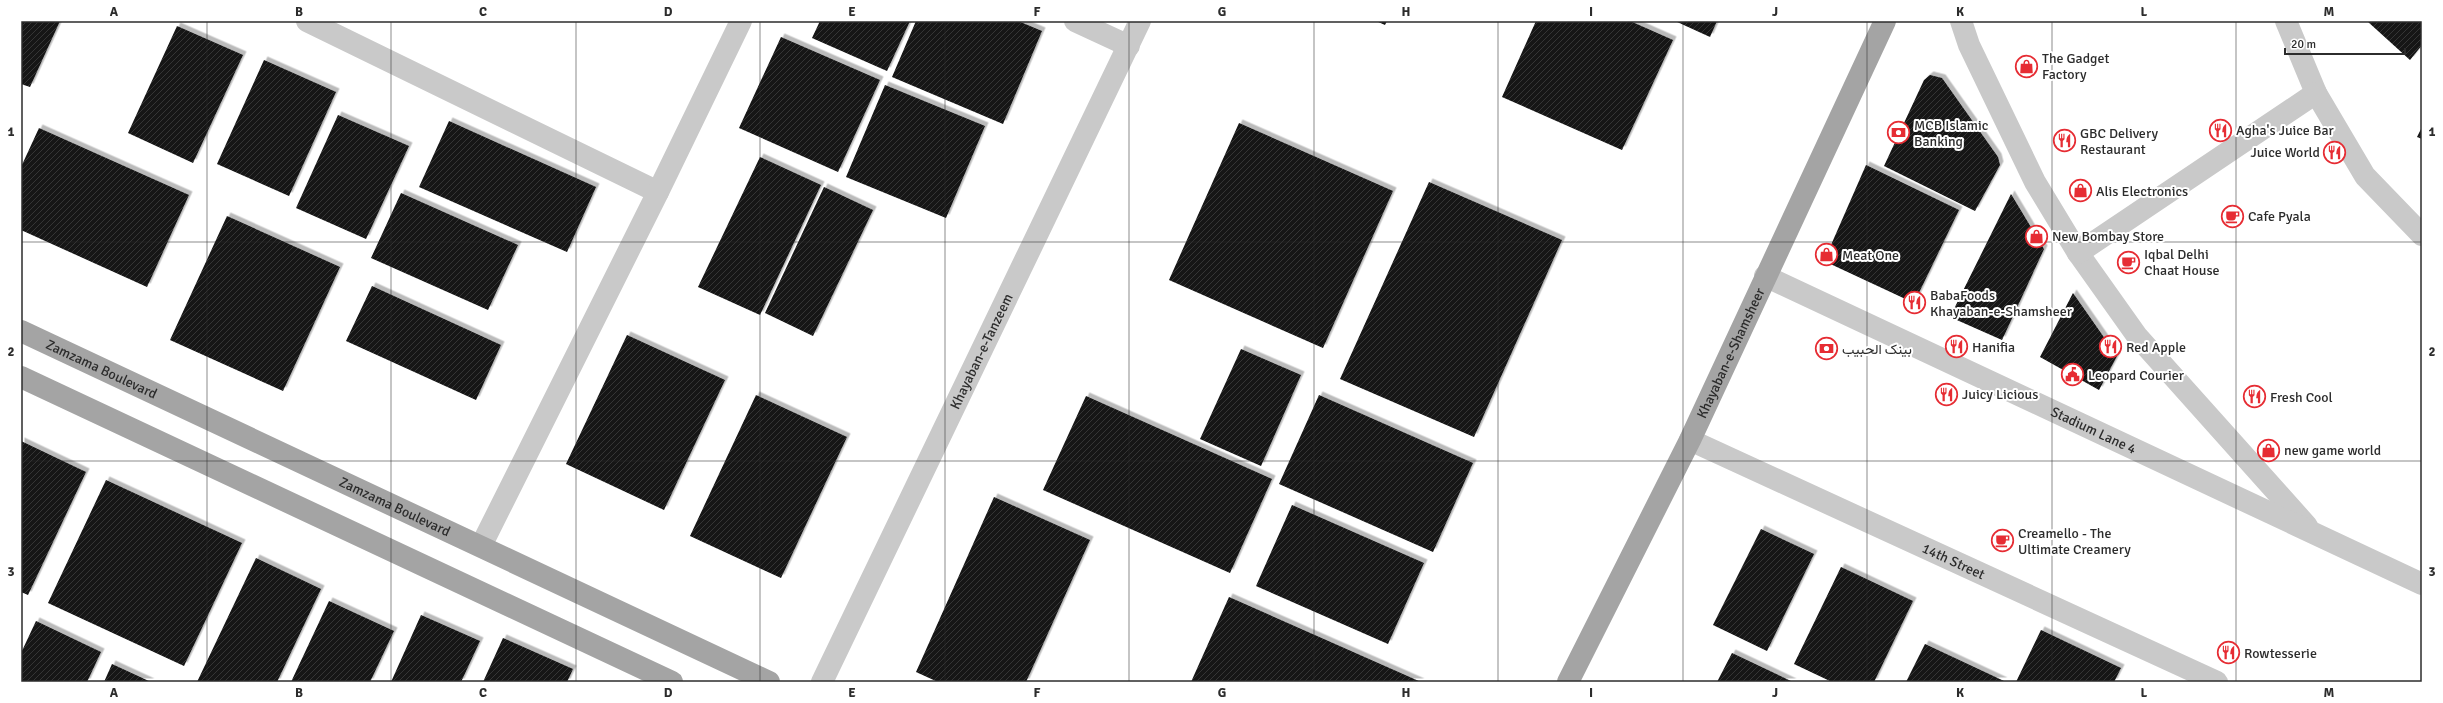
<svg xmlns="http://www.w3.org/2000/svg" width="2443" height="703" viewBox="0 0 2443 703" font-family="Signika,Vazirmatn,sans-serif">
<defs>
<pattern id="building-hatch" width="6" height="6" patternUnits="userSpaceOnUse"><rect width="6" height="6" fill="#131313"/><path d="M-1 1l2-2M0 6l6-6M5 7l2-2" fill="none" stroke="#363636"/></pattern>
<filter id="shadow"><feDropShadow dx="3.5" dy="-3.5" stdDeviation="0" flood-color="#0004"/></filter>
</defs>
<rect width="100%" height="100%" fill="#fff"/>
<path fill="url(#building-hatch)" filter="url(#shadow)" d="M21,21H60L30,87L21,84Z
M820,21H910L887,71L812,38Z
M916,21H1018L1042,31L1003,124L892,77Z
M1376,21H1387L1385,25Z
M1536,21H1630L1673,40L1622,150L1502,97Z
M1675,21H1717L1710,37Z
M2367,21H2422V45L2410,60Z
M177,26L243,55L193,163L128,133Z
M781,37L880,80L838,172L739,128Z
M264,60L336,92L289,196L217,164Z
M1930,75L1942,78L1998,157L2000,165L1975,211L1884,166L1924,80Z
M885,85L985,126L946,218L846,177Z
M338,115L409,146L366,239L296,208Z
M449,121L596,187L567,252L419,187Z
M1239,123L1393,191L1323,348L1169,280Z
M2422,127V139L2417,137Z
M39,128L189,195L147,287L21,230V167Z
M760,157L821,185L760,315L698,287Z
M1866,165L1959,210L1914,303L1824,261Z
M1429,182L1562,240L1474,437L1340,379Z
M824,187L873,210L813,336L765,313Z
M401,193L518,245L488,310L371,258Z
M2011,194L2044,249L2002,340L1950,317Z
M227,216L340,267L283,391L170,340Z
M372,286L501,345L476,400L346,341Z
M2073,293L2117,356L2099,390L2040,357Z
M627,335L725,380L664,510L566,464Z
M1241,349L1301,375L1261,466L1200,439Z
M756,395L847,437L781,578L690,536Z
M1319,395L1473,463L1433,552L1279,484Z
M1086,396L1272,479L1230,573L1043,490Z
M21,441L86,472L28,595L21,592Z
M106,480L242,543L184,666L48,603Z
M994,497L1090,540L1026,682H938L916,672Z
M1292,505L1424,563L1388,644L1256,586Z
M1761,529L1814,554L1767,651L1713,625Z
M256,558L321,589L277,682H197Z
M1841,567L1913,601L1874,682H1832L1794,664Z
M1229,597L1421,682H1191Z
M329,601L394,631L370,682H291Z
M421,615L480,641L461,682H391Z
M36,621L101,652L87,682H21V653Z
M2041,630L2121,668L2114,682H2016Z
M503,638L573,669L567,682H483Z
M1925,644L2004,681L1906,682Z
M1732,653L1793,682H1717Z
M112,664L151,682H104Z"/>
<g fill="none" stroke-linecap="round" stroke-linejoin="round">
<g stroke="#c9c9c9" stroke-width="22">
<path d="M307,21L658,192"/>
<path d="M1075,21L1129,46"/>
<path d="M1961,21L1969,45L2035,182L2078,253L2137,336L2307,526"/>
<path d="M2286,21L2316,93L2365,176L2422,235"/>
<path d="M2078,253L2316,93"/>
<path id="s1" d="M1765,276L2422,584"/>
<path id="s2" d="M1690,440L2217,682"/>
<path d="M481,546L658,192L741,21"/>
<path id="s3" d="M822,682L1140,21"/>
</g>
<g stroke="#a4a4a4" stroke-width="22">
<path id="s4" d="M21,331L769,682"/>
<path d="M21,377L672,682"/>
<path id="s5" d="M1568,682L1690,440L1885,21"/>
</g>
</g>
<path fill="none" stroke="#2c2c2c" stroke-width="1" stroke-opacity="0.55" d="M207,21V682M391,21V682M576,21V682M760,21V682M945,21V682M1129,21V682M1314,21V682M1498,21V682M1683,21V682M1867,21V682M2052,21V682M2236,21V682M21,242H2422M21,461H2422"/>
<defs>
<symbol id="shop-ring" viewBox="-11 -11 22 22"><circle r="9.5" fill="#fff" stroke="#e62c33" stroke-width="1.5"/><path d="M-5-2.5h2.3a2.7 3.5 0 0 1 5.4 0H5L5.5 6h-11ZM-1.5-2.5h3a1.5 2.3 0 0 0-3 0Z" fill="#e62c33"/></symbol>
<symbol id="restaurant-ring" viewBox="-11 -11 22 22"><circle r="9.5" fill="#fff" stroke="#e62c33" stroke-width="1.5"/><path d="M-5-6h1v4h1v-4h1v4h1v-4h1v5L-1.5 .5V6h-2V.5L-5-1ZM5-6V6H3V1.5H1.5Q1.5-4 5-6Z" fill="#e62c33"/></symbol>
<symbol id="bank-ring" viewBox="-11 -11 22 22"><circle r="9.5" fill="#fff" stroke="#e62c33" stroke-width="1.5"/><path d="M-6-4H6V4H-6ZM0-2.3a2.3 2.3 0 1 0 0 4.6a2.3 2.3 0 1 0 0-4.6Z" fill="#e62c33"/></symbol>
<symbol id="cafe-ring" viewBox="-11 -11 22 22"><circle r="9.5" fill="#fff" stroke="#e62c33" stroke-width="1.5"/><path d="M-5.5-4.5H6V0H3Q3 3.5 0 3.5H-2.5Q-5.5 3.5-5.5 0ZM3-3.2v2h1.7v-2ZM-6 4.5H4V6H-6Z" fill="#e62c33"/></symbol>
<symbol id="civic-ring" viewBox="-11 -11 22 22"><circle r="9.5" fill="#fff" stroke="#e62c33" stroke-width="1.5"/><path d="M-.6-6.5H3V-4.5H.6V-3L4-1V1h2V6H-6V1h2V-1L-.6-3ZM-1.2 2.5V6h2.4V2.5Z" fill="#e62c33"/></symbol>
</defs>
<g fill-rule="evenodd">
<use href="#shop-ring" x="2014" y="54" width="25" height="25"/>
<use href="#restaurant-ring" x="2208" y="118" width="25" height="25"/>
<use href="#bank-ring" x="1886" y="120" width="25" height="25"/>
<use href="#restaurant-ring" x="2052" y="128" width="25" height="25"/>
<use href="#restaurant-ring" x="2322" y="140" width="25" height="25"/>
<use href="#shop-ring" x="2068" y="178" width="25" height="25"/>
<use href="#cafe-ring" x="2220" y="204" width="25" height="25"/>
<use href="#shop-ring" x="2024" y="224" width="25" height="25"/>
<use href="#shop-ring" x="1814" y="242" width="25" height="25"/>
<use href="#cafe-ring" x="2116" y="250" width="25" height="25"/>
<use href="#restaurant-ring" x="1902" y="290" width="25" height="25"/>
<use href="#restaurant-ring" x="1944" y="334" width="25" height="25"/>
<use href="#restaurant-ring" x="2098" y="334" width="25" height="25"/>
<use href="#bank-ring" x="1814" y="336" width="25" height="25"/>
<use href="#civic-ring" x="2060" y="362" width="25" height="25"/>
<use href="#restaurant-ring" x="1934" y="382" width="25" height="25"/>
<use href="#restaurant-ring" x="2242" y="384" width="25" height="25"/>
<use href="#shop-ring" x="2256" y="438" width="25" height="25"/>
<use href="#cafe-ring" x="1990" y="528" width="25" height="25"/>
<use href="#restaurant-ring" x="2216" y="640" width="25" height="25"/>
</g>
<g text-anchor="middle" stroke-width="4" stroke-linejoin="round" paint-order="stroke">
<g font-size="14" fill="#2c2c2c" stroke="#fff" text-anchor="start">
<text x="2042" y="63">The Gadget<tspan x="2042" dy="16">Factory</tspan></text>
<text x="1914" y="130">MCB Islamic<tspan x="1914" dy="16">Banking</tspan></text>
<text x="2236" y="135">Agha's Juice Bar</text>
<text x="2080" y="138">GBC Delivery<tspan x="2080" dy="16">Restaurant</tspan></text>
<text x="2320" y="157" text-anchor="end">Juice World</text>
<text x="2096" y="196">Alis Electronics</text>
<text x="2248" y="221">Cafe Pyala</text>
<text x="2052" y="241">New Bombay Store</text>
<text x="2144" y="259">Iqbal Delhi<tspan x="2144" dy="16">Chaat House</tspan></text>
<text x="1842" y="260">Meat One</text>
<text x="1930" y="300">BabaFoods<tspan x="1930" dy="16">Khayaban-e-Shamsheer</tspan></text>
<text x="1972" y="352">Hanifia</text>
<text x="2126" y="352">Red Apple</text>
<text x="1842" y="354">بينک الحبيب</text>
<text x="2088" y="380">Leopard Courier</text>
<text x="1962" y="399">Juicy Licious</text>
<text x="2270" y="402">Fresh Cool</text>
<text x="2284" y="455">new game world</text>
<text x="2018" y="538">Creamello - The<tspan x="2018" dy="16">Ultimate Creamery</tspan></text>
<text x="2244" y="658">Rowtesserie</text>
</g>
<g font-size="14" fill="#2c2c2c" stroke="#fff">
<text dy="5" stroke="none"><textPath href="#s3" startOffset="367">Khayaban-e-Tanzeem</textPath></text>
<text dy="5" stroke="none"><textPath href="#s5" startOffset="367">Khayaban-e-Shamsheer</textPath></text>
<text dy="5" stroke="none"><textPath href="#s4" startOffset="89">Zamzama Boulevard</textPath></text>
<text dy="5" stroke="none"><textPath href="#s1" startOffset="363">Stadium Lane 4</textPath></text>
<text dy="5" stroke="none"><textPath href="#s4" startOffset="413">Zamzama Boulevard</textPath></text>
<text dy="5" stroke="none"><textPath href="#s2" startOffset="290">14th Street</textPath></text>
</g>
</g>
<rect width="2443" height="703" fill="none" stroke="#ffffff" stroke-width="44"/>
<path d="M2285 48v6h120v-6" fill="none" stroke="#2c2c2c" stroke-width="2"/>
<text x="2291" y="48" font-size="12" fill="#2c2c2c" stroke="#ffffff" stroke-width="3" paint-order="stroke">20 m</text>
<rect x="22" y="22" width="2399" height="659" fill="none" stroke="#2c2c2c" stroke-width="1.5"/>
<g font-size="13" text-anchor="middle" font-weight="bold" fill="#2c2c2c">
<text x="114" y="16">A</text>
<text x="299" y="16">B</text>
<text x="483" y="16">C</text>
<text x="668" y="16">D</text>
<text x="852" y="16">E</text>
<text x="1037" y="16">F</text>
<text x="1222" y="16">G</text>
<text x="1406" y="16">H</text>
<text x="1591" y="16">I</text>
<text x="1775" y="16">J</text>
<text x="1960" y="16">K</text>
<text x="2144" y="16">L</text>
<text x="2329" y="16">M</text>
<text x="11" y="136">1</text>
<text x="2432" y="136">1</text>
<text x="11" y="356">2</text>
<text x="2432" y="356">2</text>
<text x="11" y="576">3</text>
<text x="2432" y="576">3</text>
<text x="114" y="697">A</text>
<text x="299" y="697">B</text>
<text x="483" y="697">C</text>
<text x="668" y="697">D</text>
<text x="852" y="697">E</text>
<text x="1037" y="697">F</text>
<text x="1222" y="697">G</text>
<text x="1406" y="697">H</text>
<text x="1591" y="697">I</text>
<text x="1775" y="697">J</text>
<text x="1960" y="697">K</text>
<text x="2144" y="697">L</text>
<text x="2329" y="697">M</text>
</g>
</svg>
